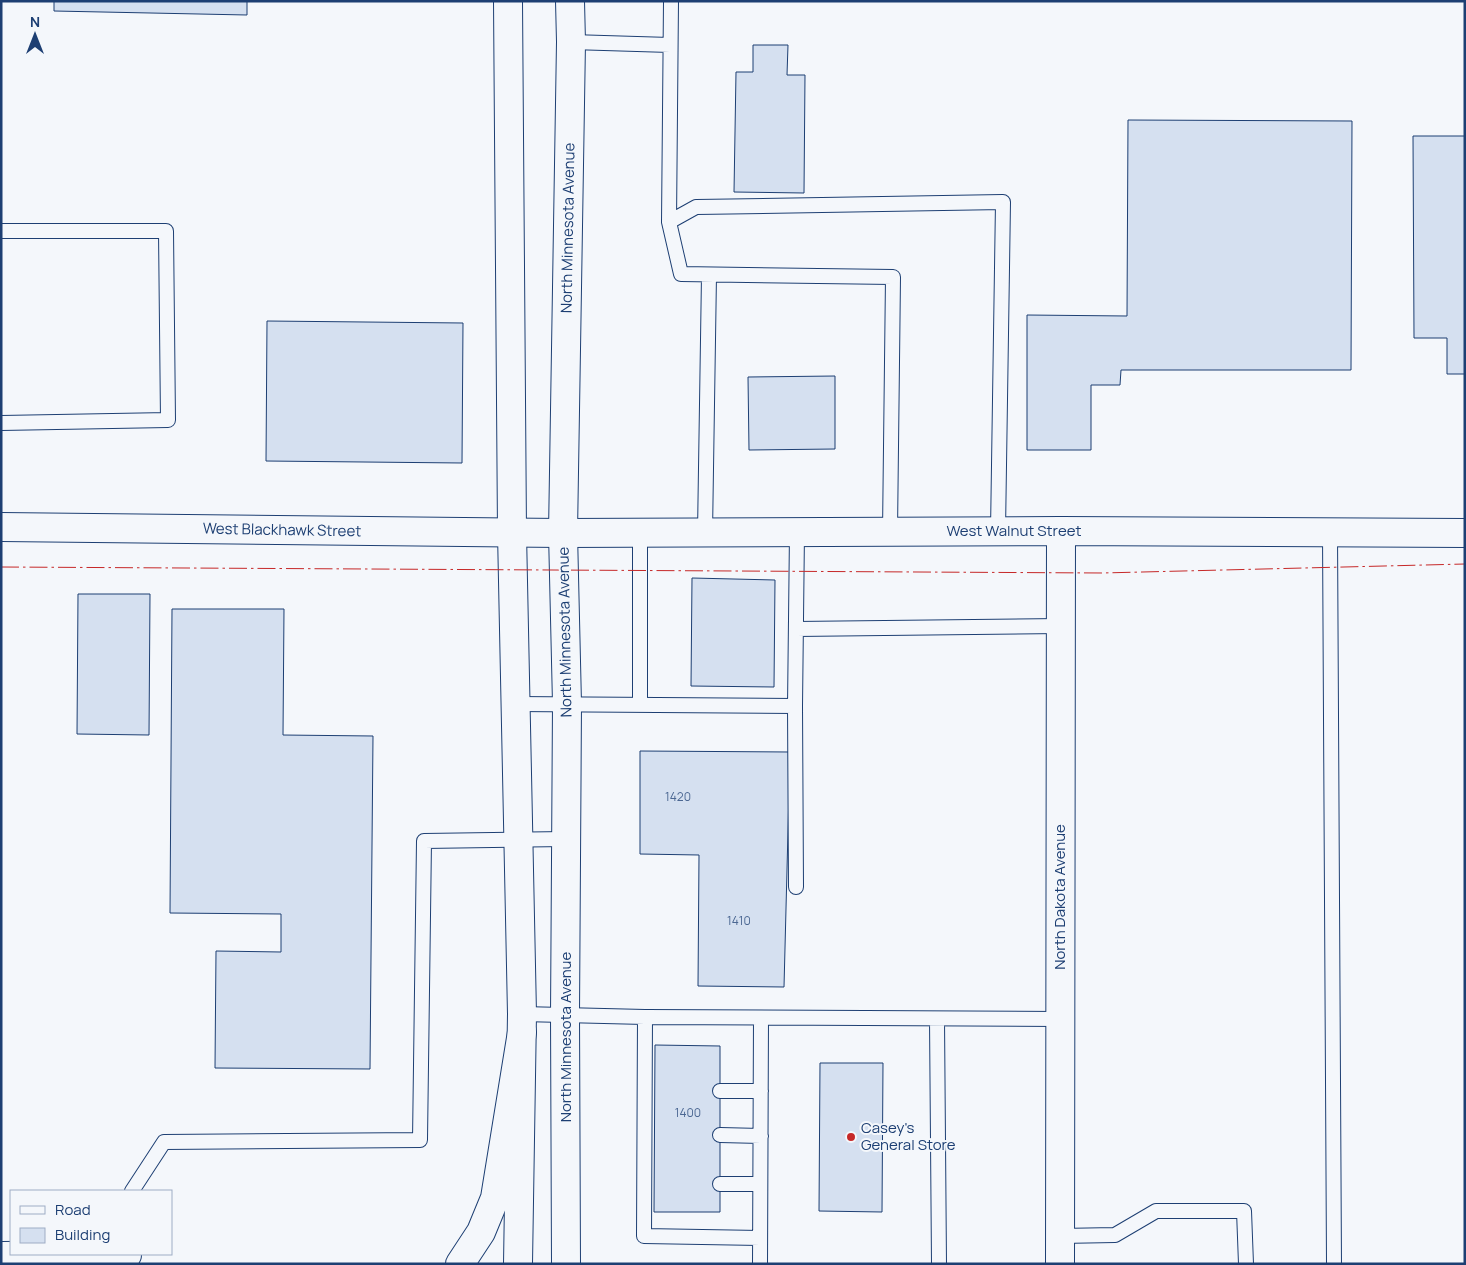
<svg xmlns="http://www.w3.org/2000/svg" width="1466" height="1265" viewBox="0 0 1466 1265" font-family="Manrope,sans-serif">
<rect width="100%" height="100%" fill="#f4f7fb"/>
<path fill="#d5e0f0" stroke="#1d3f73" d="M54,1H247V15L54,11Z
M753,45H788L787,75H805L804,193L734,192L736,72H753Z
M1128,120L1352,121L1351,370H1121L1120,385H1091V450H1027V315L1127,316Z
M1413,136H1465V374H1447V338H1414Z
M267,321L463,323L462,463L266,461Z
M835,376V449L749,450L748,377Z
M692,578L775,580L774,687L691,686Z
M78,594H150L149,735L77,734Z
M172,609H284L283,735L373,736L370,1069L215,1068L216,951L281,952V914L170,913Z
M640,751L790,752L784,987L698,986L699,855L640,854Z
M655,1045L720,1046V1212H654Z
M820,1063H883L882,1212L819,1211Z"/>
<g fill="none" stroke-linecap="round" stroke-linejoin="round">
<defs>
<path id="service" d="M671,1L669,222L681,274L893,277L890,532
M571,42L670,45
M669,222L696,207L1003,202L998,531
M1,231H166L168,420L1,423
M640,533V705
M705,533L709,275
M1330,533L1334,1264
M796,629L1061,626
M515,704L795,706
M796,887L795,706L797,532
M522,1014L645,1017L1060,1019
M645,1017L644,1236L760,1238
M937,1019L939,1264
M720,1091H761
M720,1135L761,1136
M720,1184H760
M132,1191L164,1142L420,1140L424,841L567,839
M1060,1236L1115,1235L1156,1211H1244L1246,1264
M760,1264L761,1018"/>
<path id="minor" d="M1,527L563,533L1061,531L1465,533
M1,1256L127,1255
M1060,1264L1061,531"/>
<path id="primary" d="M508,1L512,533L522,1014L518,1264
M566,1264L565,1015L567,704L563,533L571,42L570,1"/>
<path id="trunk" d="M460,1264L481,1232L495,1198L522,1032"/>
</defs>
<use href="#service" stroke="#1d3f73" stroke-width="16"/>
<use href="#minor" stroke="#1d3f73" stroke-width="30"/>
<use href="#primary" stroke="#1d3f73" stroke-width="30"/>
<use href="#trunk" stroke="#1d3f73" stroke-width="30"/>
<use href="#service" stroke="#f4f7fb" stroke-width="14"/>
<use href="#minor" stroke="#f4f7fb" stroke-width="28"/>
<use href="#primary" stroke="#f4f7fb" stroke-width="28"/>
<use href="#trunk" stroke="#f4f7fb" stroke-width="28"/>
<path stroke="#c62828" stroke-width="1" stroke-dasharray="18 4 2.5 4" stroke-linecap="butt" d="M1,567L1102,573L1465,564"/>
</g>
<circle fill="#c62828" stroke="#f4f7fb" stroke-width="2" cx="851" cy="1137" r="5"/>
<g text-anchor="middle" stroke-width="4" stroke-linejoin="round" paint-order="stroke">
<g font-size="12" fill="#4b6792">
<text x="678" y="801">1420</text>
<text x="739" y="925">1410</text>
<text x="688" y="1117">1400</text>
</g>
<g font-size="15" fill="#1d3f73" stroke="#f4f7fb">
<text transform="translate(568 228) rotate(-89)" y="5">North Minnesota Avenue</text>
<text transform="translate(282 530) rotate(1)" y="5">West Blackhawk Street</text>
<text x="1014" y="536">West Walnut Street</text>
<text transform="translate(565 632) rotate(-91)" y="5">North Minnesota Avenue</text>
<text transform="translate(1060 897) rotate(-90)" y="5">North Dakota Avenue</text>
<text transform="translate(566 1037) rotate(-90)" y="5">North Minnesota Avenue</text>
</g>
<g font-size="15" fill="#1d3f73" stroke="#f4f7fb" text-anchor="start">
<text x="861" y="1133">Casey's<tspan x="861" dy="17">General Store</tspan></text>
</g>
</g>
<rect width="1466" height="1265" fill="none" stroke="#1d3f73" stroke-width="5"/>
<rect x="10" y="1190" width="162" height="65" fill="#f4f7fb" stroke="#9eadc5"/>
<rect x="20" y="1206" width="25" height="8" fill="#f4f7fb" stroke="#9eadc5"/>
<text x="55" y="1215" font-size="15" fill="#1d3f73">Road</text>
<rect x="20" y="1228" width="25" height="15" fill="#d5e0f0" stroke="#9eadc5"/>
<text x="55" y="1240" font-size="15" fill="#1d3f73">Building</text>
<g transform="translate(35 35)" stroke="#f4f7fb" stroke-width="4" paint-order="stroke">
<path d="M0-4L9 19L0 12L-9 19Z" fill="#1d3f73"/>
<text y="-8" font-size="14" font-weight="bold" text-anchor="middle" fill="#1d3f73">N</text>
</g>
</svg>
